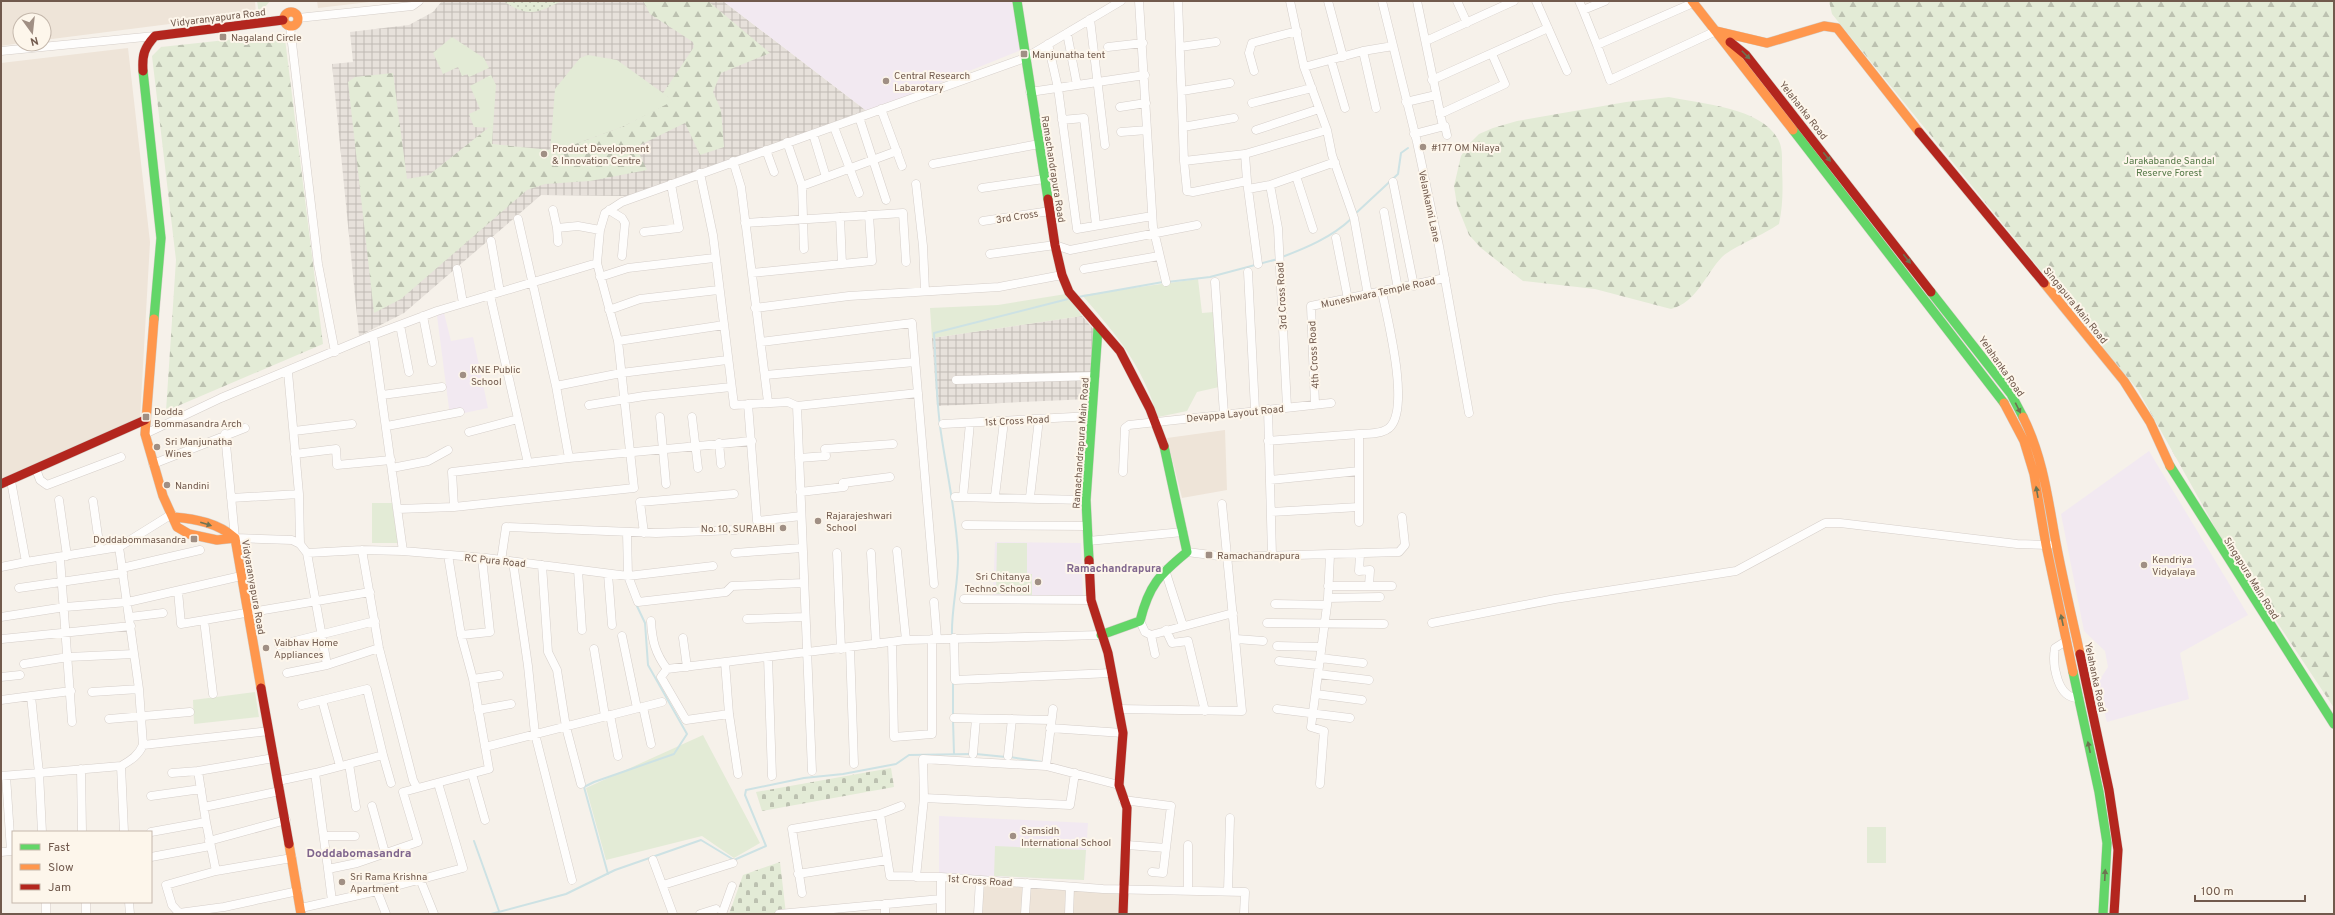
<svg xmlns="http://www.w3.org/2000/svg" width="2335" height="915" viewBox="0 0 2335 915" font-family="Overpass,sans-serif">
<defs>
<pattern id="industrial-grid" width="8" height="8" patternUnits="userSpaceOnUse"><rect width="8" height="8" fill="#e7e1db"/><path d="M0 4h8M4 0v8" fill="none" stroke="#c0b9b4"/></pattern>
<pattern id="forest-firs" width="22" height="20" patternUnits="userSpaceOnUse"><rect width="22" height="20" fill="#e3ebd6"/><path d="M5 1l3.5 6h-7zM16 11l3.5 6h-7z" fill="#bcc1b0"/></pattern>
<pattern id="cemetery-stones" width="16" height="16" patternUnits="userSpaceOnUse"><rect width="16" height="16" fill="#e3ebd6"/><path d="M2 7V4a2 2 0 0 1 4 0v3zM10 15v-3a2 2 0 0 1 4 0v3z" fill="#bcc1b0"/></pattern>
<pattern id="garden-dots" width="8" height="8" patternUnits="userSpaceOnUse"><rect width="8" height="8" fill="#e3ebd6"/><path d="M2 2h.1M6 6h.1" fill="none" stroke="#bcc1b0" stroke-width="1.8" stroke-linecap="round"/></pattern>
</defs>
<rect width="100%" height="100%" fill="#f6f1ea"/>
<path fill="#eee4d8" d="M1,1H255L256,13L44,40V20H20V43L1,46Z
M317,1H378L318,8Z
M128,48L150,242L140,419L1,480V63Z
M1225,430L1227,490L1182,498L1167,438Z
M980,880L1122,891L1120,914H978Z"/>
<path fill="url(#industrial-grid)" d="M442,1H723L868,112L627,196L541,195L404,313L359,336L332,64L353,62L350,32L409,25L433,12Z
M1082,316L1095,331L1089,399L937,406L932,338Z"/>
<path fill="#f2e9f1" d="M723,1H1012L1021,50L868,112Z
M444,313L451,341L473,337L488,408L450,416L437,316Z
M2149,451L2248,615L2180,653L2189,699L2107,722L2097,684L2108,667L2105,651L2084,631L2061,514Z
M995,542L1081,543L1083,599L993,598Z
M939,816L1088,823L1084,880L939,874Z"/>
<path fill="#e3ebd6" d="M257,1H270L259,14Z
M452,37L484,58L489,68L469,77L467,74L462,76L458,67L443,74L433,53Z
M588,55L617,60L674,101L622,127L550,153L555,89L580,58Z
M491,75L496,85L493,128L474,127L469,114L480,109L470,86Z
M1198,279L1202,313L1214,312L1219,387L1197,392L1187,411L1158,417C1141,363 1118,337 1082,295Z
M1066,294L1082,316L932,338L930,308L998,305Z
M372,503H392L398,543H372Z
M997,543H1027V574H1032V595L996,594Z
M255,692L259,717L194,724L193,700Z
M703,735L760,843L734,858L702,836L606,860L586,788Z
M1867,827H1886V863H1867Z
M995,846L1086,850L1084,880L994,876Z"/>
<path fill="url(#forest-firs)" d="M643,1H708L770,53L721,73L713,92L721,110L724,147L700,155L685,123L636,147L647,170L590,181L545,184L527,190L401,299L374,313L348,82L355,77L393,73L407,179L429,175L488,128H493L492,144L551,150V153L622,127L673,101L663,93L694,47L693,42L650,14Z
M1829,1H2334V708L2221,538L2138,390L1832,14Z
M273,35L285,39L323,344L166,411L176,260L152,56L161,47Z
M1669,97C1702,104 1760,107 1778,139C1783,148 1782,159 1782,169C1783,187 1783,206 1779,224C1765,234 1731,248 1722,257C1705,275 1697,302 1671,309L1595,289L1523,281L1481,248L1469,235L1457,205L1454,186L1461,156L1469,144L1479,134L1493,128L1517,121L1626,102Z"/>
<path fill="url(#cemetery-stones)" d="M891,768L894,787L762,811L756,792Z
M780,862L786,914H729L743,875Z"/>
<path fill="url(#garden-dots)" d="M503,1H561C537,14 527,17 503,1Z"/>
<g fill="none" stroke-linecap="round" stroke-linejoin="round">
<path stroke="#cde2e4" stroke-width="2" d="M1355,214L1398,174L1401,153L1408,148
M1282,257C1306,248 1332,237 1351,219
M1167,282L1210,277L1278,259
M1078,297L1163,282
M952,636C951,608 959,582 958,554C956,513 947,474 941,433C936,400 936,366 934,333L1068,299
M953,682V716
M953,720L954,754
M976,754L1006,757
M1010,757L1043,762
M474,841L499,911
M608,874L584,787L594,782L674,754L687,734L648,665L645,623L636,604
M491,914L566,894L615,870L701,840L734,860L766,846L745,795L746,790L804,778L843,774L896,764L909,755L972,754"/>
<defs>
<path id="street" d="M1139,1L1153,227L1166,282
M1178,1L1184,161L1187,191L1193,192L1247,181L1248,189L1270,185L1335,162
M1290,1L1304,67L1327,130L1332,155L1354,218L1368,295
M1328,1L1343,57
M1382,1L1417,142L1439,246L1469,413
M1417,1L1442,122
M1457,1L1467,23
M1536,1L1567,71
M1579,1L1583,10L1605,1
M1583,10L1597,45L1693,3
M298,18L412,6L419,1
M1090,19L1105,145
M290,26L318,264L335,352
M1067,33L1077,85
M1426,41L1514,1
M1048,44L1058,88L1077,229L1152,216
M1597,45L1610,80L1716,31
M1108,47L1143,43
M1180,47L1216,42
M1,51L155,36
M1331,60L1345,108
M1304,67L1363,51
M1254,71L1249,53L1252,43L1297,31
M1432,80L1548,28
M1182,91L1230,83
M1030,92L1145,75
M1406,102L1436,95
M1252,103L1312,88
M1120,107L1146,103
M1376,108L1363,51L1393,46
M881,109L902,166
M1440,114L1505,84L1492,54
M859,117L886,200
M1062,120L1084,118L1096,225
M834,127L859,193
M1183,127L1234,118
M1256,130L1319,109
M1121,132L1147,130
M813,134L826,177
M1414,134L1445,126L1447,135
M787,142L802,186L804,249
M766,150L774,172
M1245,154L1247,181
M733,161L741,187L768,402
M1184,161L1245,154L1327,130
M933,164L1039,144
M700,173L713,235L734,405L788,402L797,406L918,393
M1296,176L1313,229
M1393,182L1414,286
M916,184L923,246L925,291
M1270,185L1278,228L1287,407
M802,186L897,151
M982,188L1044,179
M1248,189L1258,264
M553,210L557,228
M609,210L622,218L625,223L622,256
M1384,212L1398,289
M840,217L842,264
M518,219L556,386L569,458
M983,221L1050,211
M745,223L903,213L906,262
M644,232L679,228L671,184
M1336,238L1348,299
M491,241L500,292
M558,242L557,228L578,226L600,230
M990,254L1055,245L1070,250L1197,225
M457,269L463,303
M1084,269L1159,256
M1248,272L1255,410
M752,273L872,261L869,215
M600,277L628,268L714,258
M1215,282L1224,414
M490,295L528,463
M755,308L849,296L999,287L1062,275
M609,310L640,299L718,290
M423,316L432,362
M400,325L409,372
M373,335L403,551
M618,341L724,325
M761,342L912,323L934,584
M288,372L299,494L300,544
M765,375L915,362
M956,380L1095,376
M556,386L621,373L727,360
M382,395L442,387
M748,404L757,521L801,516
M1315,404L1311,306L1445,278
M589,405L644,396L731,387
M797,406L812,771
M1268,409L1272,555
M660,417L666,484
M692,417L698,468
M943,424L1092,416
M387,426L460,412
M294,431L352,424
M469,432L518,419
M145,434L221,398L373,335L437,311L597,263L600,230L605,213L622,202L1025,58L1121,1
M225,434L235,538L292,540L300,544L307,553L362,550L403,551L486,558L628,576L713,566
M1359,434C1368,434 1385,434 1391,426C1409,404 1388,321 1382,292
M1268,441L1359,434V522
M719,443L721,464
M295,454L336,449L337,465L391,460
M799,458L826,456L825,449L893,444
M153,464L245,428
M392,468L428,461L448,450
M36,469L40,480L47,485L121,457
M1123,472L1125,428L1129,425L1331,403
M1270,480L1359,471
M11,481L26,562L119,547L172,514
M800,492L844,487L843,483L890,477
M995,496L1004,421
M955,497L1086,500
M963,497L970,423
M1030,497L1039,419
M231,498L299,494
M59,500L67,556
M93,501L100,550
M454,507L452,472L569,458L752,441
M398,509L454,507L634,488L618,341L597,263
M1271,512L1359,507
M966,525L1087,526
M627,532L628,576L638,602L726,592L732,586L804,583
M644,533L640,502L734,494
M1088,541L1183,532
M362,550L379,648L413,780L417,788
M897,551L906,640
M1187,552L1227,557L1399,552L1405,545L1402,517
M307,553L327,665L379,648
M735,553L802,548
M837,553L841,649
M871,553L876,644
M1360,554L1359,571L1370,570L1369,586
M60,558L72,722
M501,561L506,527L656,533L736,530
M513,562L528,666L535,734L572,880
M542,565L548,652L557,670L566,727L581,784
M1,567L26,562
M122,568L200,550
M578,570L582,630
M1165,570L1183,626
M608,574L612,625
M1328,586H1392
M19,588L123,573
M178,591L181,624L370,592
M1328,598L1380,597
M964,599L1091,600
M934,602L937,639
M1275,604L1327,605
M1,617L65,607L128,602L241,576
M130,617L163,613
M747,619L805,617
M204,620L213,694
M651,621C652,640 655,653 667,669
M1140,621L1145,632L1151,635L1233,613
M1267,623L1384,624
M1432,623L1555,599L1736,571L1825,523H1840L2017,544L2049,545
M1166,630L1172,643L1188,641L1205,711
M461,635L490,632L482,558
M1151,635L1155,654
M622,636L637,708
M683,638L687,667
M954,638L955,680L1111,673
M2,639L131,626
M1236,639L1263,641
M2066,641L2055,648C2052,664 2057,699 2079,698
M892,642L894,737L932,734V639
M279,645L375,621
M1277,646L1321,647
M850,648L854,764
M594,649L605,716
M768,657L772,776
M1320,658L1363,663
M1279,661L1319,665
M725,662L729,714L738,774
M24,664L68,657L134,654
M667,669L906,640L1101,635
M667,669L661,677L686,720L729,714
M287,673L327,665
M1318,674L1369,680
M1,677L20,675
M473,679L499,675
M92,692L139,689
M1316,694L1362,700
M1,700L31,696
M322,700L340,766
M302,705L367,689L383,755L315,773L328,869
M643,707L651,744
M1118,709L1242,711L1222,504
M1277,709L1350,718
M478,710L511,704
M610,715L618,756
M954,718L1051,720
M109,719L190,712
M1050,728L1123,733
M143,745L269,731
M485,747L662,702
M973,754L976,719
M383,755L391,783
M1008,756L1012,719
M349,764L356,807
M121,766L124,832
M1046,766L1053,709
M81,769L82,832
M172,773L198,771
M472,774L485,820
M1,776L39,773L31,696L71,691
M278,781L315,773
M1320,784L1324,731L1311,727L1328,598L1330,555
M151,796L201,789
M924,798L1070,805L1075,773
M1123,800L1171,806L1163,873L1152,872
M372,806L385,853
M204,807L280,791
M880,814L890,876L941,877L1103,889L1245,892L1244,914
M206,822L198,771L274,758
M42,832L39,773L121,766C131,760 138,756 143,745L139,689L119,547
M151,832L206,822L216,871
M324,836H355
M209,841L286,820
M1127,845L1166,848
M1,852L11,851L6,776
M151,857L210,846
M292,858L216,871L166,885L172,905L179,913L224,907L298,891
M653,860L673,914
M798,874L887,860
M916,877L924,798L923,759L1046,766L1119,785
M420,879L434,914
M663,885L733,863
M377,891L386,914
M1188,891V845
M1228,891L1230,818
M802,893L792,829L880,814L901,806
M332,901L328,869L357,863L418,842L403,792L489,769L473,679L461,635L448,555
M46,902V914
M86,902V914
M129,902L130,914
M301,908L377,891L463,868L438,783
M700,914L716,909
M722,914L732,886
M779,914L941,899
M885,914V904
M941,914V877
M978,914L980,880
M1025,914L1027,883
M1069,914L1070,887"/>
<path id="fast" d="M1017,1L1048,199
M143,71L161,238L154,319
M1793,130L2004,403
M1931,292L2011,394L2023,417
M2170,466L2334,724
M1089,560L1086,500L1098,328
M1101,635L1140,621C1149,585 1159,575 1187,552L1164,446
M2073,672L2099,792L2107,843L2103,914"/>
<path id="slow" d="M1692,1L1793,130
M284 19a7 7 0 1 1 14 0a7 7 0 1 1-14 0Z
M1716,31L1767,43L1824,26L1837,28L1919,132
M2044,283L2124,381L2150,422L2170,466
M154,319L145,434L163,496L177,527L189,534L217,540L235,538
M2004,403L2024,441L2034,474L2046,545L2073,672
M2023,417C2043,457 2048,499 2056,543C2063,580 2072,617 2080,654
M174,517C196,519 218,523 235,538L261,688
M289,844L301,914"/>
<path id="jam" d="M1730,42L1746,55L1931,292
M143,71C142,55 144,48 155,36L283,20
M1919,132L2044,283
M1048,199L1055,245L1062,275L1069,292L1120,351L1150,409L1164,446
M1,484L145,420
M1089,560L1091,600L1108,653L1123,733L1119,785L1127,808L1123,914
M2080,654L2109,790L2118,850L2114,914
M261,688L289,844"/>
</defs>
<use href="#street" stroke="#d5cec9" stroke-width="9"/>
<use href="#fast" stroke="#d4cec7" stroke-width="10"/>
<use href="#slow" stroke="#d4cec7" stroke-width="10"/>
<use href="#jam" stroke="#d4cec7" stroke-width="10"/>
<use href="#street" stroke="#fefdfc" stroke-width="8"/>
<use href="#fast" stroke="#63d668" stroke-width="9"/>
<use href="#slow" stroke="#ff974d" stroke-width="9"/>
<use href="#jam" stroke="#b3261e" stroke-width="9"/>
</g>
<defs><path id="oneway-solid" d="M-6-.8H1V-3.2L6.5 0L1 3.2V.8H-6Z"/></defs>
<g fill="#6e7352">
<use href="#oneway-solid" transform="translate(1746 55) rotate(45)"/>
<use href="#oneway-solid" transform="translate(1827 157) rotate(52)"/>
<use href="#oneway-solid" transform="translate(1907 259) rotate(52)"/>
<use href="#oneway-solid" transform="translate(2018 408) rotate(63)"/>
<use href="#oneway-solid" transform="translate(2037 492) rotate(-100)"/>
<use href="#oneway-solid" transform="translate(206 524) rotate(17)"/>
<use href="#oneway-solid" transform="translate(2062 620) rotate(-102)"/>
<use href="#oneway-solid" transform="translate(2089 747) rotate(-102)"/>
<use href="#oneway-solid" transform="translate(2105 875) rotate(-87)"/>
</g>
<g fill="#a08f84" stroke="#fdf6eb" stroke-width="1.5">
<rect x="219" y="33" width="8" height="8" rx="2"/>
<rect x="1020" y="50" width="8" height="8" rx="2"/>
<circle cx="886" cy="81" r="4"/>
<circle cx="1423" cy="147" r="4"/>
<circle cx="544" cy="154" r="4"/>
<circle cx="463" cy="375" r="4"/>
<rect x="142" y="413" width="8" height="8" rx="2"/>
<circle cx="157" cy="447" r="4"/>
<circle cx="167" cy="485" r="4"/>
<circle cx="818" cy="521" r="4"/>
<circle cx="783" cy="528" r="4"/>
<rect x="190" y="535" width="8" height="8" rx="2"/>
<rect x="1205" y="551" width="8" height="8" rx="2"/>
<circle cx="2144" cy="565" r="4"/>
<circle cx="1038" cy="582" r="4"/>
<circle cx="266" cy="648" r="4"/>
<circle cx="1013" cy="836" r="4"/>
<circle cx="342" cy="882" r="4"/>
</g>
<g text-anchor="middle" stroke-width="4" stroke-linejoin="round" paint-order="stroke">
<g font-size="10" fill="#715a4d" stroke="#fdf6eb">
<text transform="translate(218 17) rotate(-7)" y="4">Vidyaranyapura Road</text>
<text transform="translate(1804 110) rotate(52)" y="4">Yelahanka Road</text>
<text transform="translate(1054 169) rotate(81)" y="4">Ramachandrapura Road</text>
<text transform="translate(1430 206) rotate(78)" y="4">Velankanni Lane</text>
<text transform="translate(1017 216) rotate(-9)" y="4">3rd Cross</text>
<text transform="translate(1378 292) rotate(-12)" y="4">Muneshwara Temple Road</text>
<text transform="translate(1281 296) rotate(-93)" y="4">3rd Cross Road</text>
<text transform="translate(2076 305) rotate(51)" y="4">Singapura Main Road</text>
<text transform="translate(1313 355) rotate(-93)" y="4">4th Cross Road</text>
<text transform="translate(2002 366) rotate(55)" y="4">Yelahanka Road</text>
<text transform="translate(1235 413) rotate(-6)" y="4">Devappa Layout Road</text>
<text transform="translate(1017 420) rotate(-3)" y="4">1st Cross Road</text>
<text transform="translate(1080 443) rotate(-86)" y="4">Ramachandrapura Main Road</text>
<text transform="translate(495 560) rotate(6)" y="4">RC Pura Road</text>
<text transform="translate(2252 578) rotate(58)" y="4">Singapura Main Road</text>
<text transform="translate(254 587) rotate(80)" y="4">Vidyaranyapura Road</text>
<text transform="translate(2096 677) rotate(78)" y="4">Yelahanka Road</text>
<text transform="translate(980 880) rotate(4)" y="4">1st Cross Road</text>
</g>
<g font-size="10" fill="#715a4d" stroke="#fdf6eb" text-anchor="start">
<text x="231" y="41">Nagaland Circle</text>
<text x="1032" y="58">Manjunatha tent</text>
<text x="894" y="79">Central Research<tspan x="894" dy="12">Labarotary</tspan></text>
<text x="1431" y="151">#177 OM Nilaya</text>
<text x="552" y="152">Product Development<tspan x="552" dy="12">&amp; Innovation Centre</tspan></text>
<text x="471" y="373">KNE Public<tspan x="471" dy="12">School</tspan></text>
<text x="154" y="415">Dodda<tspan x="154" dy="12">Bommasandra Arch</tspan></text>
<text x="165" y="445">Sri Manjunatha<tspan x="165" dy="12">Wines</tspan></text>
<text x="175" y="489">Nandini</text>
<text x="826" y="519">Rajarajeshwari<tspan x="826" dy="12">School</tspan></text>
<text x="775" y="532" text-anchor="end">No. 10, SURABHI</text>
<text x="186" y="543" text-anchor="end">Doddabommasandra</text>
<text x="1217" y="559">Ramachandrapura</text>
<text x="2152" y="563">Kendriya<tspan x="2152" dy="12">Vidyalaya</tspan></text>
<text x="1030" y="580" text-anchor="end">Sri Chitanya<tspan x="1030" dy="12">Techno School</tspan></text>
<text x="274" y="646">Vaibhav Home<tspan x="274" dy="12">Appliances</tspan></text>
<text x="1021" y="834">Samsidh<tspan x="1021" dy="12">International School</tspan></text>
<text x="350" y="880">Sri Rama Krishna<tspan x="350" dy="12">Apartment</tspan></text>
</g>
<g font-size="10" fill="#577b49" stroke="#fdf6eb">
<text x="2169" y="164">Jarakabande Sandal<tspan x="2169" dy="12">Reserve Forest</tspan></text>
</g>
<g font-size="11" font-weight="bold" fill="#7f658d" stroke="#fdf6eb">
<text x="1114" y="572">Ramachandrapura</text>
</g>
<g font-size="12" font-weight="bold" fill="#7f658d" stroke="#fdf6eb">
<text x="359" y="857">Doddabomasandra</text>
</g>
</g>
<rect width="2335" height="915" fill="none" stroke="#715a4d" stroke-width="4"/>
<rect x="12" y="831" width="140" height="72" fill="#fdf6eb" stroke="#c5b8ac"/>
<rect x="20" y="844" width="20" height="6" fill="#63d668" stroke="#c5b8ac"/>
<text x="48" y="851" font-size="12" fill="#715a4d">Fast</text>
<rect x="20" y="864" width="20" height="6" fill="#ff974d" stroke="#c5b8ac"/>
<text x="48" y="871" font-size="12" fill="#715a4d">Slow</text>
<rect x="20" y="884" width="20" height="6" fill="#b3261e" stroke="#c5b8ac"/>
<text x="48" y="891" font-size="12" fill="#715a4d">Jam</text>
<g transform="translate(32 32) rotate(165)"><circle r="19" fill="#fdf6eb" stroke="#c5b8ac"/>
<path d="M0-3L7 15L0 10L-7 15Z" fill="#a08f84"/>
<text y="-6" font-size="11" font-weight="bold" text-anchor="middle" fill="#715a4d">N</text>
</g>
<path d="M2195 895v6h110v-6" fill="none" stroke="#715a4d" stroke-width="2"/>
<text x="2201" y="895" font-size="12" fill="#715a4d" stroke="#fdf6eb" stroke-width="3" paint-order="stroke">100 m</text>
</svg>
